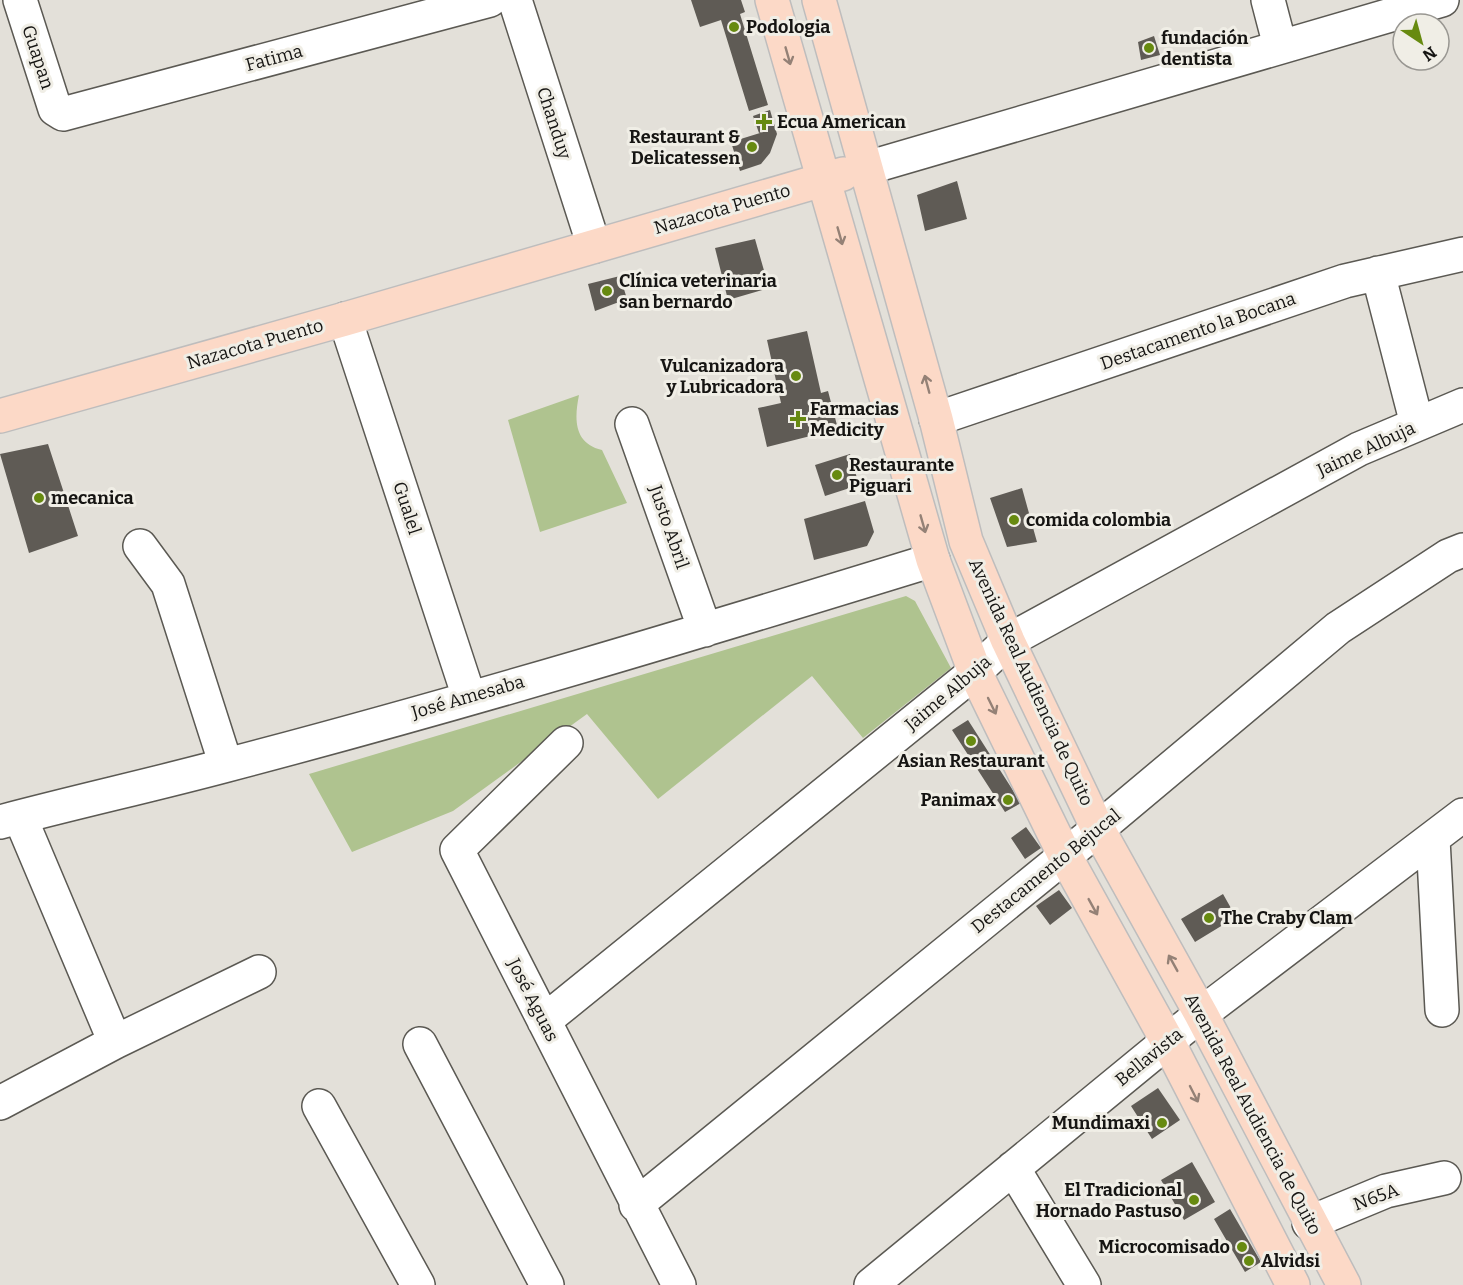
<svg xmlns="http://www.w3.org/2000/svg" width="1463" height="1285" viewBox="0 0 1463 1285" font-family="Bitter,serif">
<rect width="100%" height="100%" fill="#e3e0d9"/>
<path fill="#afc38f" d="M579,395C574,420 574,443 602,450L627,503L540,532L508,420Z
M906,596L915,601L951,668L863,738L812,676L658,799L587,714L453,811L352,852L309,774Z"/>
<path fill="#5f5b55" d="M691,0H741L745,12L740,14L768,105L749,111L721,20L700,27Z
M1154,36L1160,55L1141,60L1138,42Z
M770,110L777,134L770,153L761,164L740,171L731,142L766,131L759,133L753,116Z
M957,181L967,219L925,231L917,195Z
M755,239L769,288L728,300L715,248Z
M620,276L627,299L595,311L588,284Z
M807,331L821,393L828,391L838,429L767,447L758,408L781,403L767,340Z
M48,444L78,536L29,553L0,454Z
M850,454L859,485L825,496L815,465Z
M1022,488L1037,542L1007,547L990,498Z
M865,501L874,532L867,546L814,560L804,519Z
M968,720L1021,803L1005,812L952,730Z
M1026,827L1041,848L1025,859L1011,838Z
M1059,890L1072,908L1050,925L1036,906Z
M1223,894L1236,917L1195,942L1181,919Z
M1158,1088L1180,1120L1152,1139L1131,1106Z
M1192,1162L1215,1202L1184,1220L1161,1180Z
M1230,1209L1261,1262L1245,1272L1214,1219Z"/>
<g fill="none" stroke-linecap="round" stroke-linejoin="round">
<defs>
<path id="minor" d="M20,0L55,109L63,114L490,0
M515,0L594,246
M1268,0L1280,46
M867,168L1442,0
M1378,273L1417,424
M345,319L469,697
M936,419L1345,281L1463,254
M632,424L705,630
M140,546L168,584L226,765
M566,743L457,850L679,1285
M20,817L115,1042
M0,822C75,802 152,785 227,765C464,703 699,632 933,560
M1433,839L1442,1010
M544,1021L975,672L1008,641L1359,449L1463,405
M420,1044L547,1285
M0,1103L115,1042L259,972
M319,1106L418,1285
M1013,1168L1084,1285
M636,1205L1098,829L1338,628L1448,556L1463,550
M1309,1223L1386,1191L1444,1178
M871,1285L1201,1014L1463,815"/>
<path id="major" d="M772,0L933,560L975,672L1065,856L1168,1042L1293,1285
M819,0L936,419L966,541L1008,641L1098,829L1201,1014L1344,1285
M0,416L345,319L843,174"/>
</defs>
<use href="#minor" stroke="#5b5953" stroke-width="36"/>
<use href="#major" stroke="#bebdbd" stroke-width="36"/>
<use href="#minor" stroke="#fff" stroke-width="33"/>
<use href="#major" stroke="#fcd9c7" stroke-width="33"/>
</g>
<defs><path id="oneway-shaft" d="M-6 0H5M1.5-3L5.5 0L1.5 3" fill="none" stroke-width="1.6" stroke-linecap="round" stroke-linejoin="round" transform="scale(1.5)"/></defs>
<g stroke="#948176">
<use href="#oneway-shaft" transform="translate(788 56) rotate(74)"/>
<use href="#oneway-shaft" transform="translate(840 236) rotate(74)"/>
<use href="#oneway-shaft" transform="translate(927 384) rotate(-105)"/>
<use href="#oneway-shaft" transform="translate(923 524) rotate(74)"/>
<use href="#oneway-shaft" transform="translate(992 706) rotate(64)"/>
<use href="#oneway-shaft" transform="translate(1093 907) rotate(61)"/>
<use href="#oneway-shaft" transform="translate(1173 963) rotate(-119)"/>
<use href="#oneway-shaft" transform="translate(1194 1094) rotate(63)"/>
</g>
<g fill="#678a10" stroke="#f0eee6" stroke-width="2">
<circle cx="734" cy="27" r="6"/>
<circle cx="1149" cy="48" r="6"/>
<path d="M761 113h6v6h6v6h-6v6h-6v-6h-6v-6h6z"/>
<circle cx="752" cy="147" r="6"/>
<circle cx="607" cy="291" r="6"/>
<circle cx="796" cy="376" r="6"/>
<path d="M795 410h6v6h6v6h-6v6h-6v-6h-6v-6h6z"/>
<circle cx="837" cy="475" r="6"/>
<circle cx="39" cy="498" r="6"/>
<circle cx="1014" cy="520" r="6"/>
<circle cx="971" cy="741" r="6"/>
<circle cx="1008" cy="800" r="6"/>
<circle cx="1209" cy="918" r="6"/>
<circle cx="1162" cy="1123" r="6"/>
<circle cx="1194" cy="1200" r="6"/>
<circle cx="1242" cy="1247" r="6"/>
<circle cx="1249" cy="1261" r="6"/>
</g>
<g text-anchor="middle" stroke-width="6" stroke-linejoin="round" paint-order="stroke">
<g font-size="18" font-weight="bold" fill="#161513" stroke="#f0eee6" text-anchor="start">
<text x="746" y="33">Podologia</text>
<text x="1161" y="44">fundación<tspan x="1161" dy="21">dentista</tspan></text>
<text x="777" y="128">Ecua American</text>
<text x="740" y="143" text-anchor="end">Restaurant &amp;<tspan x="740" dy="21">Delicatessen</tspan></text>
<text x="619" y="287">Clínica veterinaria<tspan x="619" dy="21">san bernardo</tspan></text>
<text x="784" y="372" text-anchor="end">Vulcanizadora<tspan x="784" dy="21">y Lubricadora</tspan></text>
<text x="810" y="415">Farmacias<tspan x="810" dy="21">Medicity</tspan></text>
<text x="849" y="471">Restaurante<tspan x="849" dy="21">Piguari</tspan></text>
<text x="51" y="504">mecanica</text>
<text x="1026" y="526">comida colombia</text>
<text x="971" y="767" text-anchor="middle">Asian Restaurant</text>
<text x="996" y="806" text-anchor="end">Panimax</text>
<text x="1221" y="924">The Craby Clam</text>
<text x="1150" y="1129" text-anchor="end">Mundimaxi</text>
<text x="1182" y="1196" text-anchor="end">El Tradicional<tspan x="1182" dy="21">Hornado Pastuso</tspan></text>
<text x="1230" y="1253" text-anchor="end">Microcomisado</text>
<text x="1261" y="1267">Alvidsi</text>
</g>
<g font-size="18" fill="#161513" stroke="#f0eee6">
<text transform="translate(38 57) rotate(72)" y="6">Guapan</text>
<text transform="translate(274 58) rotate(-15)" y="6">Fatima</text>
<text transform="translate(554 123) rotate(72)" y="6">Chanduy</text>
<text transform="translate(722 209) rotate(-16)" y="6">Nazacota Puento</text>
<text transform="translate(1198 331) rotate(-19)" y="6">Destacamento la Bocana</text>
<text transform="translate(255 344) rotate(-16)" y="6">Nazacota Puento</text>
<text transform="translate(1366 449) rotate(-25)" y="6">Jaime Albuja</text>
<text transform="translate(407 508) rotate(72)" y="6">Gualel</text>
<text transform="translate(669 527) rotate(71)" y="6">Justo Abril</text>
<text transform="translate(1031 682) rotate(65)" y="6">Avenida Real Audiencia de Quito</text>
<text transform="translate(948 693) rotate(-40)" y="6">Jaime Albuja</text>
<text transform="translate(468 697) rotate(-16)" y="6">José Amesaba</text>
<text transform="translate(1046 871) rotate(-39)" y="6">Destacamento Bejucal</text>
<text transform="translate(533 1000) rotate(63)" y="6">José Aguas</text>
<text transform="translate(1149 1057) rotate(-39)" y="6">Bellavista</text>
<text transform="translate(1253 1114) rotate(62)" y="6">Avenida Real Audiencia de Quito</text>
<text transform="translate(1376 1197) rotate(-20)" y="6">N65A</text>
</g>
</g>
<g transform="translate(1421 42) rotate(144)"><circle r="28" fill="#f0eee6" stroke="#999792" stroke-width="1.5"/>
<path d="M0-4.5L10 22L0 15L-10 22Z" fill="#678a10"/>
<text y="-9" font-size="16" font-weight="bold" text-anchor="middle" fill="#161513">N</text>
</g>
</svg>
